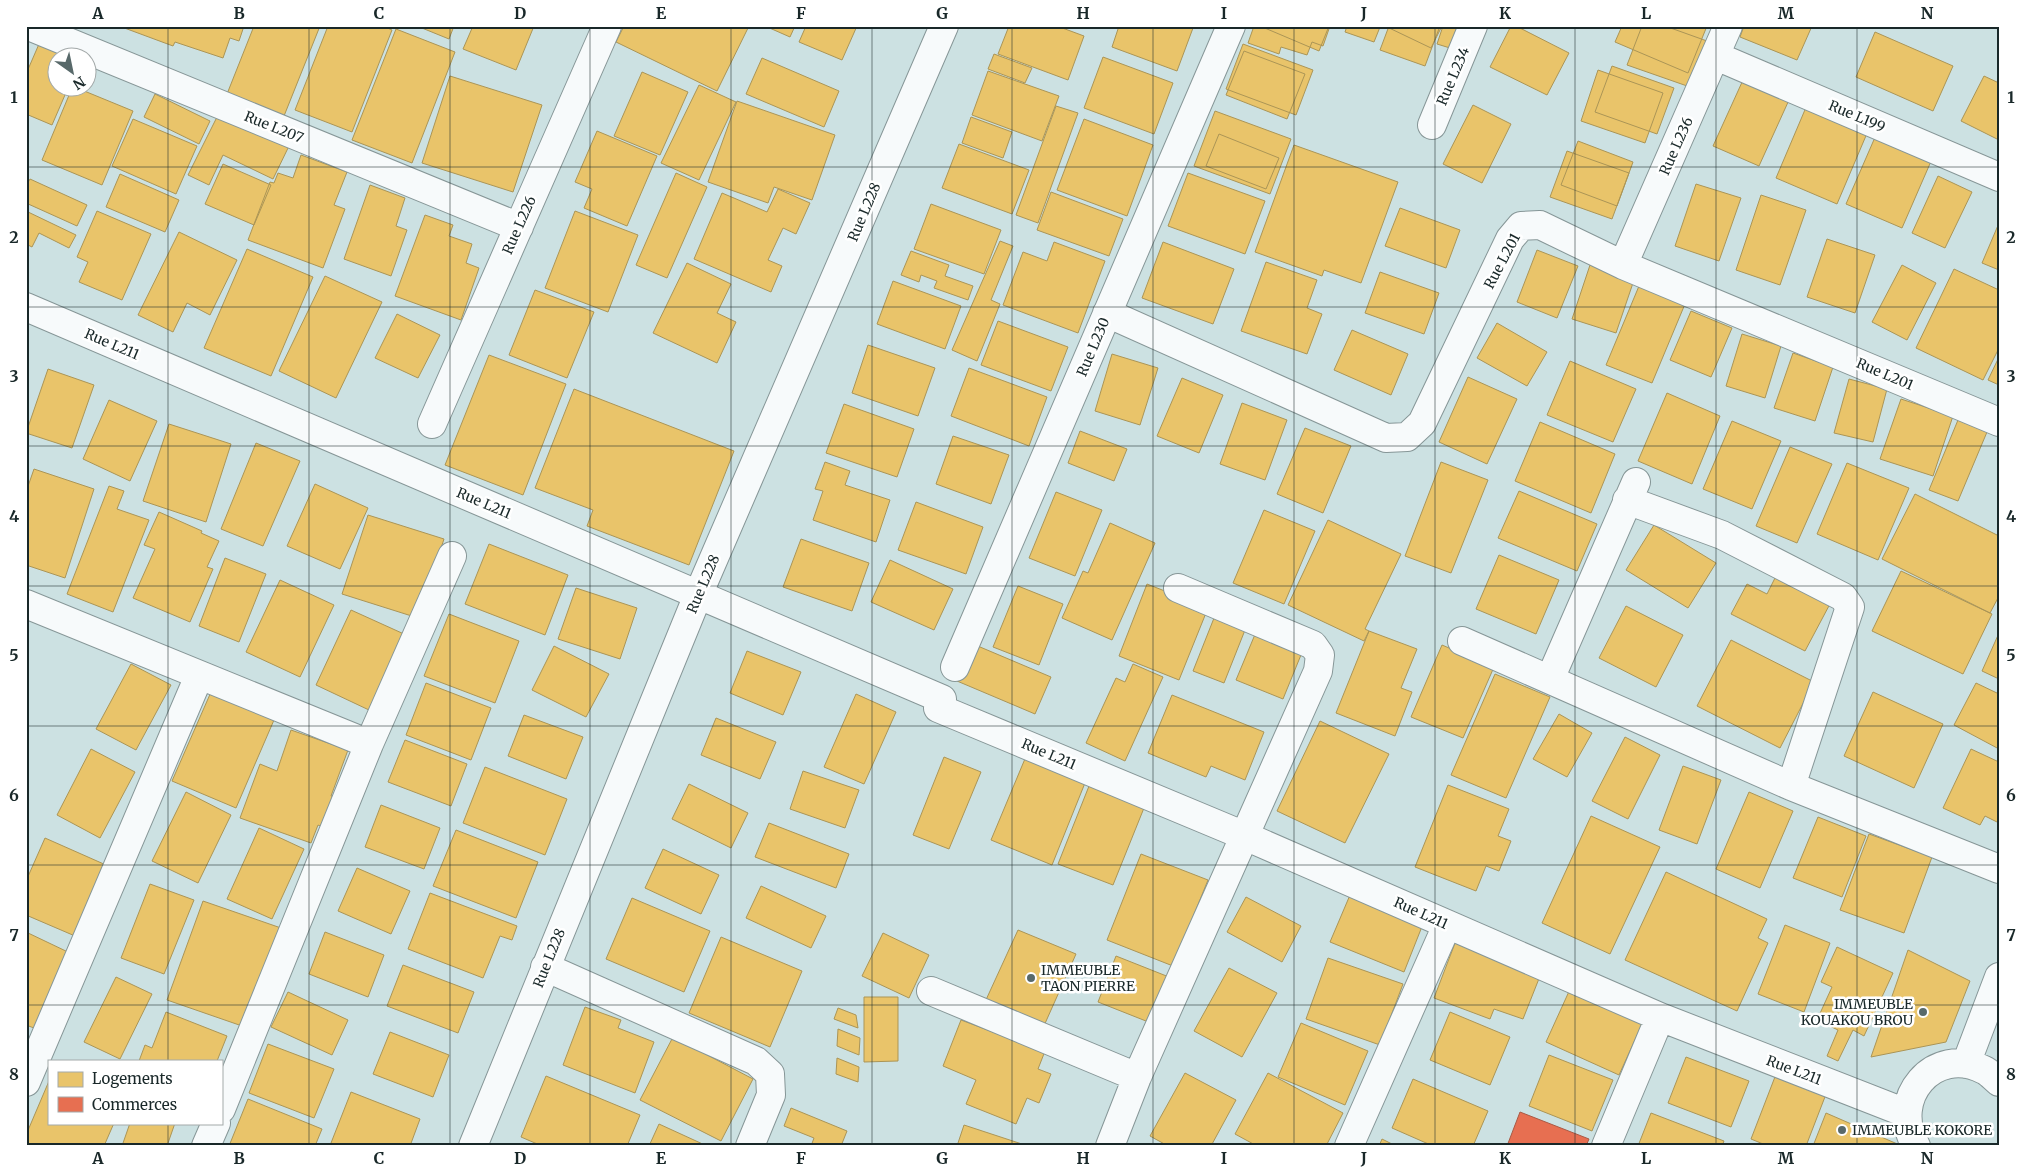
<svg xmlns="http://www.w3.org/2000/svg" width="2025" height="1172" viewBox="0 0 2025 1172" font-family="Merriweather,serif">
<rect width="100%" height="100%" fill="#cce1e2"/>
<path fill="#e9c46a" stroke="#ab9556" d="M119,26H244L239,41L230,38L223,58L175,42L173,46Z
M254,26H320L284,116L227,94Z
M328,26H383L392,30L352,132L295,110Z
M417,26H454L449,39Z
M473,26H534L516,70L463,49Z
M624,26H749L717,91L616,42Z
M765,26H795L790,37Z
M806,26H857L842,60L799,42Z
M1009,26H1057L1084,36L1068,80L998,54Z
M1119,26H1189L1193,28L1177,71L1112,47Z
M1254,26H1330L1323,46L1312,42L1307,55L1281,47L1279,54L1248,43Z
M1260,26H1329L1319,51Z
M1347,26H1378L1380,27L1374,42L1345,32Z
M1385,26H1442L1431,48Z
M1389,26H1440L1425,66L1380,50Z
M1443,26H1458L1450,48L1437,44Z
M1511,26H1516L1569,53L1547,95L1490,67Z
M1622,26H1707L1688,73L1615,42Z
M1642,26H1665L1707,41L1690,87L1627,65Z
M1744,26H1812L1797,60L1740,37Z
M396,29L455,52L412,163L352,140Z
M1875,32L1953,66L1933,111L1856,77Z
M39,44L70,58H58V88H68L52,125L26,114V74Z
M1243,44L1313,70L1296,115L1226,89Z
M1244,51L1305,74L1287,119L1226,95Z
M994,54L1032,68L1025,83L988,69Z
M1103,57L1173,83L1154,134L1084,108Z
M762,58L839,91L824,127L746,94Z
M1612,66L1674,88L1657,134L1595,112Z
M1598,70L1663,93L1645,143L1581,121Z
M988,71L1059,96L1042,141L972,115Z
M642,72L688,92L660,155L614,136Z
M450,76L542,105L513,192L422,163Z
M1984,76L1999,83V140L1961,121Z
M1743,80L1789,100L1759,166L1713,146Z
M699,85L736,102L699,180L661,163Z
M72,88H77L133,111L102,185L42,160Z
M155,94L210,121L199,144L144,117Z
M737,101L835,135L812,200L774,187L768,203L708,182Z
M1473,105L1511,124L1482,183L1443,164Z
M1807,105L1868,131L1837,204L1776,178Z
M1056,106L1078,113L1038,223L1016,215Z
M1215,111L1291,139L1270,194L1194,166Z
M219,113L289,146L273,179L223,155L209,185L188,175Z
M971,117L1012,132L1003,158L962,143Z
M133,119L197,146L176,194L112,166Z
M1084,119L1153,145L1127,216L1057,190Z
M597,131L657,156L627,226L584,208L592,189L575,182Z
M1219,134L1279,158L1266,189L1206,166Z
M1876,135L1932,159L1902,228L1846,204Z
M1578,141L1633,162L1617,206L1561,185Z
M959,144L1029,170L1012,214L942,188Z
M1294,145L1398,182L1361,283L1324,270L1322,276L1255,252Z
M1567,151L1629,173L1612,219L1550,197Z
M301,155L347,172L334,205L345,209L323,268L248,240L270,182L274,183L278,173L293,178Z
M223,164L271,185L254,225L205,204Z
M676,173L707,187L667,278L636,265Z
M1188,173L1265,201L1245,254L1168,226Z
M120,174L179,200L165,232L106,207Z
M1938,176L1972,192L1945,248L1912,233Z
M30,179L87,205L77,226L26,203V186Z
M1696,184L1741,198L1719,261L1675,246Z
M370,185L405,198L396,226L407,230L391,276L344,259Z
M778,189L810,203L796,234L783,228L768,260L782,266L771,292L694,259L722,193L767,212Z
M1051,192L1123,219L1109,256L1037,230Z
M1761,195L1806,210L1780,285L1736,270Z
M931,204L1001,230L984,274L914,249Z
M1400,208L1460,230L1446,268L1385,246Z
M26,211L76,235L69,248L39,233L32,247L26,244Z
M97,211L151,234L122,300L79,282L88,262L77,257Z
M575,211L638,235L608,312L545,288Z
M425,215L453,225L449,236L472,244L466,263L479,268L461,320L395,296Z
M1999,223V270L1982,263Z
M179,232L237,260L210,315L187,303L173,332L138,315Z
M1827,239L1875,255L1855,313L1807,297Z
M1000,241L1013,246L991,300L1000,304L977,361L952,350Z
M1054,242L1105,261L1078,333L1003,305L1023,252L1047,261Z
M1163,242L1234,269L1213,324L1142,298Z
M247,249L313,277L271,376L204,348Z
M1537,250L1578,266L1557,318L1517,302Z
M911,251L949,265L945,276L973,286L968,300L934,288L937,281L921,275L919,282L901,275Z
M1266,262L1317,280L1307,308L1322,314L1307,354L1241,331Z
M687,263L731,284L717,313L736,322L717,363L653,333Z
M1590,265L1634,280L1616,333L1572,319Z
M1902,265L1936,283L1907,340L1872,322Z
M1954,269L1999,290V348L1983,380L1916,348Z
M1380,272L1439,293L1424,334L1365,313Z
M325,276L382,302L336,398L279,371Z
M893,281L961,306L945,349L877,324Z
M1639,286L1685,304L1652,383L1606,365Z
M535,290L594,312L567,378L509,355Z
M1691,311L1732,328L1711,377L1670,360Z
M397,314L440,335L418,378L375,358Z
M998,321L1068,347L1051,391L981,365Z
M1497,323L1547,352L1527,386L1477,358Z
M1352,330L1408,354L1391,395L1334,370Z
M1742,334L1781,346L1765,398L1726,386Z
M868,345L935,368L918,416L852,393Z
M1793,353L1833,367L1815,421L1774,408Z
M1112,354L1158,368L1140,425L1095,411Z
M489,355L566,384L523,495L445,465Z
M1999,357V385L1988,380Z
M1570,361L1636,389L1613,442L1547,415Z
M969,368L1047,397L1029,446L951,416Z
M48,369L94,385L72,448L26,433Z
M1468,377L1517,399L1487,464L1439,442Z
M1182,378L1223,395L1199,453L1157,436Z
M1849,379L1887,389L1873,442L1834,433Z
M574,389L734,451L689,565L587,526L593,510L535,488Z
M1667,393L1720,416L1692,484L1638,461Z
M1901,399L1953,416L1933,476L1880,459Z
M109,400L157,421L130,481L83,459Z
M1242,403L1287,420L1265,480L1220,464Z
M844,404L914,429L897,477L826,453Z
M1958,420L1987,432L1958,501L1929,490Z
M1732,421L1781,441L1752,509L1703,489Z
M1540,422L1615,454L1591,513L1515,481Z
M169,424L231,444L206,522L143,501Z
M1305,428L1351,446L1323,513L1277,494Z
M1080,431L1127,449L1114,481L1068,463Z
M953,436L1009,455L991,504L936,484Z
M256,443L300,461L263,546L221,529Z
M1790,447L1832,464L1797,543L1756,526Z
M825,462L850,471L845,485L890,500L876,542L813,520L823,491L815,489Z
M1441,462L1488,480L1451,573L1405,556Z
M1847,463L1909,488L1878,560L1817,534Z
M34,469L94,489L65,578L26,565V492Z
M315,484L368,508L340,569L287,546Z
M109,486L124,491L117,509L149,520L113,612L67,594Z
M1519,491L1597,524L1577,571L1498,538Z
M1056,492L1102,510L1075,576L1029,558Z
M1915,494L1999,536V596L1990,613L1882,559Z
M916,502L983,527L966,574L898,550Z
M1264,510L1315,531L1284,604L1233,583Z
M159,512L202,531L201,533L219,541L207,567L213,569L190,622L133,598L155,549L144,545Z
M368,515L444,539L418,618L342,594Z
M1328,520L1401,554L1365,629L1369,631L1364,641L1288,605Z
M1110,523L1155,543L1112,640L1062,618L1083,571L1088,573Z
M1654,525L1716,563L1688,608L1626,570Z
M801,539L869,563L852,611L783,587Z
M489,544L568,575L545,635L465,604Z
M1499,555L1559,580L1536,634L1476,609Z
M225,558L266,574L239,642L199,626Z
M890,560L953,589L934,630L871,602Z
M1901,571L1992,614L1963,674L1872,631Z
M1777,574L1831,602L1805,651L1731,614L1747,584L1767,594Z
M280,580L334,605L300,677L246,652Z
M1147,584L1208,608L1179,680L1119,656Z
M1018,586L1063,604L1039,665L993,647Z
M576,588L637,608L620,659L558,639Z
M1626,606L1683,635L1656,687L1599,658Z
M351,610L404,634L369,710L316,685Z
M1216,613L1247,625L1224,683L1193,671Z
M449,614L519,641L495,703L424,676Z
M1369,631L1417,649L1401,688L1412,692L1395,736L1336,713Z
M1256,632L1303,650L1283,699L1236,680Z
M1999,633V679L1982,671Z
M1731,640L1814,682L1780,748L1697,706Z
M973,644L1051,677L1035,714L957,681Z
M1442,645L1494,667L1463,738L1411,717Z
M554,646L609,674L586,717L532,690Z
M747,651L801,672L783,715L730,693Z
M131,664L171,685L136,750L96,729Z
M1133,664L1163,677L1125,761L1086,743L1116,678L1125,682Z
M1495,674L1550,697L1506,798L1451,775Z
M426,683L491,708L471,760L406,735Z
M1976,683L1999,694V749L1954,725Z
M211,692L274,720L236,808L172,781Z
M1873,692L1943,724L1914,788L1844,756Z
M856,694L896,712L864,784L824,767Z
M1172,695L1264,732L1245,780L1211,766L1206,777L1148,753Z
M1559,714L1592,733L1567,777L1533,759Z
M524,715L583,737L566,779L508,756Z
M716,718L776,742L760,779L701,755Z
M1320,721L1389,754L1345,843L1277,811Z
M291,730L348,750L331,796L335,797L325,828L318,825L311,843L240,818L260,764L277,771Z
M1625,737L1660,755L1628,819L1592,801Z
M405,740L467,764L451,806L388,782Z
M91,749L135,772L100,838L57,815Z
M1971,749L1999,762V823L1985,816L1980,825L1943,808Z
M1027,754L1087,778L1052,865L991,840Z
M944,757L981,772L949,849L913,835Z
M1683,766L1721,780L1697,844L1659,830Z
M485,767L567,799L545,855L463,823Z
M803,771L859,790L845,828L790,809Z
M1093,776L1148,798L1113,885L1058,864Z
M689,784L748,813L731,848L672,819Z
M1448,785L1509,809L1498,836L1511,841L1499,871L1486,866L1476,891L1415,867Z
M186,792L231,815L198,883L152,861Z
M1749,792L1793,811L1760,888L1716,869Z
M381,805L440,828L424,869L365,847Z
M1591,816L1660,847L1610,954L1542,923Z
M1818,817L1866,836L1842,897L1793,878Z
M769,823L849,854L836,888L755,857Z
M259,828L304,849L272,919L227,899Z
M456,830L538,862L516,918L433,886Z
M1869,834L1932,857L1904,933L1840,910Z
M45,838L106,865L75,936L26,915V881Z
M663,849L719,875L701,914L645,888Z
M1141,854L1208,880L1173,966L1107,940Z
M357,868L410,891L391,934L338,911Z
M1666,872L1767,919L1758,938L1768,943L1737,1011L1625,960Z
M150,884L194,900L164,974L121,958Z
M761,886L826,916L811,948L746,918Z
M430,893L517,926L512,940L500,936L483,978L408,949Z
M1350,895L1423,924L1404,972L1330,942Z
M1246,897L1301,926L1282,962L1227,932Z
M632,898L710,931L684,992L606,959Z
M203,901L281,928L245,1027L167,1000Z
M1785,925L1830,943L1804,1012L1758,994Z
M1018,930L1076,954L1043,1028L985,1002Z
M26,932L70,953L34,1028L26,1025Z
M325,932L384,955L368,997L309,974Z
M883,933L929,955L909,998L862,976Z
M721,937L802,971L770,1047L689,1013Z
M1457,938L1542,971L1523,1019L1494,1009L1490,1019L1434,998Z
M1837,947L1893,973L1864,1036L1853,1030L1838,1061L1827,1056L1838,1030L1817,1020L1832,987L1821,982Z
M1908,950L1970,981L1946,1042L1871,1057Z
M1116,956L1169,977L1151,1023L1098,1002Z
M1328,958L1403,984L1380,1045L1306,1019Z
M403,965L474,992L458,1033L387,1006Z
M1229,968L1277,993L1242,1057L1194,1031Z
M116,977L152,994L120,1059L84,1042Z
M1571,987L1644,1020L1619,1075L1546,1042Z
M288,992L348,1020L332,1055L271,1027Z
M864,997H898V1061L864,1062Z
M585,1007L621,1020L618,1028L654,1042L635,1093L563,1065Z
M838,1008L856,1015L858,1028L834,1019Z
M166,1012L227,1036L217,1061H139L145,1045L152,1048Z
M1450,1012L1510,1037L1490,1085L1430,1060Z
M961,1020L993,1032L996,1026L1047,1046L1038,1069L1051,1074L1039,1103L1027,1098L1016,1124L966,1104L976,1080L943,1066Z
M1301,1023L1368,1051L1345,1105L1278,1077Z
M838,1029L860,1038L859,1055L837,1046Z
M390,1032L449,1055L433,1097L373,1074Z
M673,1037L753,1079L721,1141L640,1100Z
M268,1044L334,1069L314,1118L249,1093Z
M1549,1055L1613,1080L1592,1131L1529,1106Z
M1686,1057L1749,1081L1731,1127L1668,1103Z
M837,1058L859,1067L858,1082L836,1074Z
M1778,1069L1828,1089L1806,1146H1768L1751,1139Z
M1185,1073L1236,1100L1211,1146H1168L1150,1136Z
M1268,1073L1343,1113L1326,1146H1257L1235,1134Z
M546,1076L640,1115L627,1146H542L521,1137Z
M1413,1079L1488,1111L1473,1146H1433L1392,1128Z
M49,1081V1123H114L104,1146H26V1135Z
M351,1092L420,1119L410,1146H337L331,1143Z
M248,1099L322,1129L315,1146H229Z
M791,1108L847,1131L841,1146H811L814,1138L784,1126Z
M1651,1113L1724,1141L1722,1146H1638Z
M1826,1113L1902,1146H1813Z
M130,1123H175L167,1146H122Z
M659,1124L707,1146H649Z
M964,1125L1028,1146H957Z
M1382,1139L1396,1146H1379Z"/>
<path fill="#e76f51" stroke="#a95a45" d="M1520,1112L1589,1139L1586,1146H1507Z"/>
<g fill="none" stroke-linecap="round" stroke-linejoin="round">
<defs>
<path id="minor" d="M29,26L519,227
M1716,56L1999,177
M1432,125L1473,26
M1623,265L1728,26
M26,307L942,699
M1107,313L1386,438L1407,437L1422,423L1510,239L1521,226L1540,225L1623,265L1999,422
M432,424L607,26
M1627,500L1722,535L1843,597L1850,607L1791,786
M26,604L369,744
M1462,641L1791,786L1999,869
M955,667L1231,26
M1550,679L1636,482
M938,708L1245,836L1660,1017L1906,1113
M545,967L756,1061L770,1074L771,1095L750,1146
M931,991L1137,1077
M1966,1064L1999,977
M26,1082L199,676
M221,1109L369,744L452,556
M206,1146L216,1123
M473,1146L698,595L944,26
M1110,1146L1137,1077L1318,671L1320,655L1313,645L1178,588
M1349,1146L1447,925
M1606,1146L1660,1017
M1916,1146C1888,1099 1934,1044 1984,1070C1989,1072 1994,1078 1999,1082"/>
</defs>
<use href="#minor" stroke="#869697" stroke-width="30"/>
<use href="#minor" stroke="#f7fafb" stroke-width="28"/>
</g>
<path fill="none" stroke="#192829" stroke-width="1" stroke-opacity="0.55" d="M168,26V1061M309,26V1146M450,26V1146M590,26V1146M731,26V1146M872,26V1146M1012,26V1146M1153,26V1146M1294,26V1146M1435,26V1146M1575,26V1146M1716,26V1146M1857,26V1146M26,167H1999M26,307H1999M26,446H1999M26,586H1999M26,726H1999M26,865H1999M26,1005H1999M168,1123V1146"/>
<g fill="#58696a" stroke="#fff" stroke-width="2">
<circle cx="1031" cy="978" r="5"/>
<circle cx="1923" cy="1012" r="5"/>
<circle cx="1842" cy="1130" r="5"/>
</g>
<g text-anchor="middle" stroke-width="5" stroke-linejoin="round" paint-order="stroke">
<g font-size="14" fill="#192829" stroke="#fff">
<text transform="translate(1453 76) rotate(-67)" y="5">Rue L234</text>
<text transform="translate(1857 116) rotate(23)" y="5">Rue L199</text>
<text transform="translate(274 127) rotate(22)" y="5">Rue L207</text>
<text transform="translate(1676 146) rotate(-66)" y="5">Rue L236</text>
<text transform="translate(864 212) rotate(-67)" y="5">Rue L228</text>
<text transform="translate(519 225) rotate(-66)" y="5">Rue L226</text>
<text transform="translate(1502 261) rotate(-62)" y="5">Rue L201</text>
<text transform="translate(112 344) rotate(23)" y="5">Rue L211</text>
<text transform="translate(1093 347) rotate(-67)" y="5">Rue L230</text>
<text transform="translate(1885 374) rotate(23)" y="5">Rue L201</text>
<text transform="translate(484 503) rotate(23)" y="5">Rue L211</text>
<text transform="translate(703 584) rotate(-67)" y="5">Rue L228</text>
<text transform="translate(1049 754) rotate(23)" y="5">Rue L211</text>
<text transform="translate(1421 913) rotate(24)" y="5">Rue L211</text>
<text transform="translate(549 958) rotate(-68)" y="5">Rue L228</text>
<text transform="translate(1794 1070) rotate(21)" y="5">Rue L211</text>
</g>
<g font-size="14" fill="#192829" stroke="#fff" text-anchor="start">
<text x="1041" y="975">IMMEUBLE<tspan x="1041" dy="16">TAON PIERRE</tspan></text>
<text x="1913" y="1009" text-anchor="end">IMMEUBLE<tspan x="1913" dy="16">KOUAKOU BROU</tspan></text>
<text x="1852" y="1135">IMMEUBLE KOKORE</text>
</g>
</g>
<rect width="2025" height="1172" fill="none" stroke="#ffffff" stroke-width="55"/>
<rect x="48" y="1060" width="175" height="65" fill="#ffffff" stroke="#a3a9a9"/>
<rect x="58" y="1072" width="25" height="15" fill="#e9c46a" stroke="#a3a9a9"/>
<text x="92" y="1084" font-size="15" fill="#192829">Logements</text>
<rect x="58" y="1097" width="25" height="15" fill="#e76f51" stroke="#a3a9a9"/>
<text x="92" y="1110" font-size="15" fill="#192829">Commerces</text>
<g transform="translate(72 72) rotate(147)"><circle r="24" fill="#ffffff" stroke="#a3a9a9"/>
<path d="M0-4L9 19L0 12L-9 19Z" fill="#58696a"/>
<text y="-8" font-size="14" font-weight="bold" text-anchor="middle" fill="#192829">N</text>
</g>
<rect x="28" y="28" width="1970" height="1116" fill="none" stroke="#192829" stroke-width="2"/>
<g font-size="16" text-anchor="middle" font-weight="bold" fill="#192829">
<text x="98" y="19">A</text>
<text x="239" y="19">B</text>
<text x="379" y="19">C</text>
<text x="520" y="19">D</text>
<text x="661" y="19">E</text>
<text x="801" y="19">F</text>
<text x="942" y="19">G</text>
<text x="1083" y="19">H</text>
<text x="1224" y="19">I</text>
<text x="1364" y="19">J</text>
<text x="1505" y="19">K</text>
<text x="1646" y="19">L</text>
<text x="1786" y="19">M</text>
<text x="1927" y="19">N</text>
<text x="14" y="103">1</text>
<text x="2011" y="103">1</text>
<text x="14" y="243">2</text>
<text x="2011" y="243">2</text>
<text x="14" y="382">3</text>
<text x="2011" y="382">3</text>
<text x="14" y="522">4</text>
<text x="2011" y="522">4</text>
<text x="14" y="661">5</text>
<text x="2011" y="661">5</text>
<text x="14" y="801">6</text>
<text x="2011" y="801">6</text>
<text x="14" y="941">7</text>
<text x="2011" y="941">7</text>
<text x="14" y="1080">8</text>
<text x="2011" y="1080">8</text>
<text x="98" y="1164">A</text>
<text x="239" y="1164">B</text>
<text x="379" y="1164">C</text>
<text x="520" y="1164">D</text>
<text x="661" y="1164">E</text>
<text x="801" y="1164">F</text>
<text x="942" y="1164">G</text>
<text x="1083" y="1164">H</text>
<text x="1224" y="1164">I</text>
<text x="1364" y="1164">J</text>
<text x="1505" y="1164">K</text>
<text x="1646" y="1164">L</text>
<text x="1786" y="1164">M</text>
<text x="1927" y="1164">N</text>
</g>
</svg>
